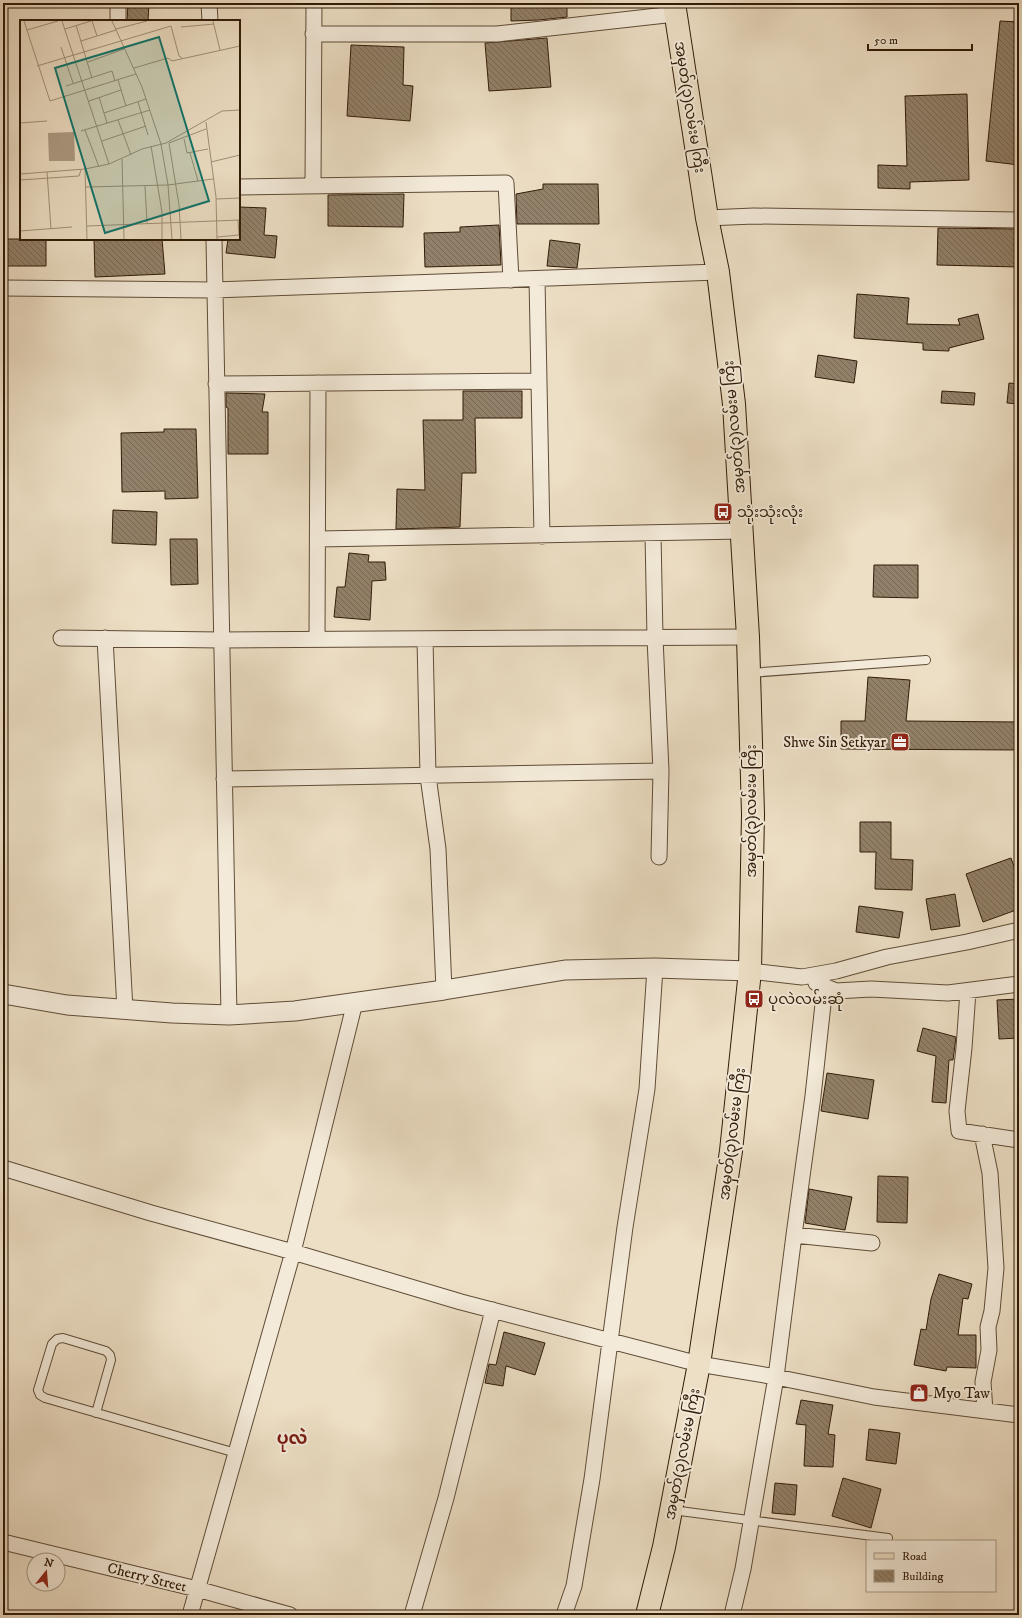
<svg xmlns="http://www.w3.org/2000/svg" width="1022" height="1618" viewBox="0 0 1022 1618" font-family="'IM FELL DW Pica','Noto Sans Myanmar',serif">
<defs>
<pattern id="building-back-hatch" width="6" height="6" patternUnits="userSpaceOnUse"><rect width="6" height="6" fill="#92816a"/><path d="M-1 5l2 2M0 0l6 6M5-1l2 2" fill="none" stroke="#786955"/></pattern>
</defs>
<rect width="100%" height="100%" fill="#eddfc5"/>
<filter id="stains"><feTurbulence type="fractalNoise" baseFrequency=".005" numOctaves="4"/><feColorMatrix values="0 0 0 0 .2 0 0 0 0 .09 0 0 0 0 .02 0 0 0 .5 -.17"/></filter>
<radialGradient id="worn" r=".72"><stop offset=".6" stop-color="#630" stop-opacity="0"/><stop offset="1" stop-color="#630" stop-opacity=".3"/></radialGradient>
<path fill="url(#building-back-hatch)" stroke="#301b08" d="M128,3H149L148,21H127Z
M511,3H567V17L539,20L511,21Z
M1000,21L1019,22V165L986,161Z
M547,38L551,87L489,91L485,43Z
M351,45L404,47L403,85L413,86L410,121L347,116Z
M967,94L969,180L910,182V189L878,188V165L907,166L905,96Z
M543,184H598L599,224H517L516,194L543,189Z
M404,194L403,227L328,226V195Z
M239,207L266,208L264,235L277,236L275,258L226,253L228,239H239Z
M499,225L501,265L425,267L424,233L460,232V227Z
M938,228L1019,229V267L937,265Z
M3,239H46V266H3Z
M94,239H162L165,274L95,277Z
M550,240L580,244L577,268L547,266Z
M857,294L909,298L907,324L960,325L958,319L978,314L984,339L949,348V351L923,350V343L854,338Z
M818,355L857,361L854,383L815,377Z
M1009,383L1019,384V404L1007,403Z
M463,391H522V418H475L476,473H462L460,527L396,529L397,489L425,490L423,420H463Z
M942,391L975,393L974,405L941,403Z
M226,393L265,394L262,412H268V454H228V408L226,407Z
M164,429H196L198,498L165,499V491L122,492L121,433L164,432Z
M113,510L157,512L156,545L112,543Z
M170,539H197L198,584L171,585Z
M349,553L369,555L368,562H385L386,580L372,581L370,620L334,617L337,587H345Z
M874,565H918V598L873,597Z
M868,677L910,680L906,721L1019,722V750L841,749V721H865Z
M860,822H891V859L913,860L912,890L875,889L876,852H860Z
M1011,858L1019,880V909L983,922L966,874Z
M955,894L960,926L931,930L926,899Z
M859,906L903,912L899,938L856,932Z
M1019,999V1038L999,1039L997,1000Z
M923,1028L956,1037L953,1060H949L946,1103L932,1102L936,1056L917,1051Z
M827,1073L874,1080L868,1119L821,1111Z
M878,1176L908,1177L907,1223L877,1222Z
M809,1189L852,1197L845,1230L805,1223Z
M939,1274L972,1284L968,1299L963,1298L958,1335H976V1368L947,1367L946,1371L914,1365L921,1329L926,1330L931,1299Z
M504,1332L545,1343L535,1375L506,1366L503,1386L485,1383L489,1364L496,1365Z
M801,1400L833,1405L828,1434L835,1435L833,1467L804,1466L806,1425L796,1424Z
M869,1429L900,1433L896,1464L866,1460Z
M843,1478L881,1489L871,1528L832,1516Z
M775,1483L797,1485L795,1515L772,1513Z"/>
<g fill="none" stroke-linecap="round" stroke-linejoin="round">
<defs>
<path id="service" d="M750,673L926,660
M96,1413L111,1360L110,1355L106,1351L63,1338L57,1339L52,1344L38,1390L40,1395L45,1398L236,1453
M672,1510L888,1538"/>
<path id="minor" d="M118,3V21
M209,3L210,21
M313,34H497L675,14
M313,186L314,3
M239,187L506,183L511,280
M707,218L754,216L1019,220
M214,239L229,1015
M537,279L542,536
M3,288L214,290L718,272
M216,384L539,381
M653,534L655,638L661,771L659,857
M318,539L742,531
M61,638L221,640L748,637
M105,638L125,1010
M317,639L318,383
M425,639L428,776L438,849L444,990
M224,779L661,771
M750,971L802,977L836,971L887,957L967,942L1019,930
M816,983L836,991L871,989L948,993L1019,984
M968,991L964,1048L957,1111L959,1131L1019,1140
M982,1134L990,1173L996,1268L992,1311L988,1327L989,1350L983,1382L985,1411
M3,1168L151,1213L293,1252L461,1302L699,1364L776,1377L874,1397L1019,1415
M794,1235L872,1243
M3,1542L197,1589L290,1615
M190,1615L293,1252L355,1002
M412,1615L446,1498L493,1310
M564,1615L574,1586L592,1479L625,1227L647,1089L655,968
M732,1615L743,1569L776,1377L794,1235L813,1096L825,986"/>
<path id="tertiary" d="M3,994L67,1005L172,1013L229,1015L295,1011L444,990L565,970L655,968L750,971"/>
<path id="primary" d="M647,1615L664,1547L699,1364L731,1151L750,971L753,814L748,637L734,404L718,272L707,218L674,3"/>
</defs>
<use href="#service" stroke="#5f4c37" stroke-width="10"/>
<use href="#minor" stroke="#5f4c37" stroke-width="17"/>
<use href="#tertiary" stroke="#5f4c37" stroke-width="21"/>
<use href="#primary" stroke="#301b08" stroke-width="24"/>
<use href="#service" stroke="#f3ead9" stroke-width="8"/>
<use href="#minor" stroke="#f3ead9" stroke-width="15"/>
<use href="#tertiary" stroke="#f3ead9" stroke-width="19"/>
<use href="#primary" stroke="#eddfc5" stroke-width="22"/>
</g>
<defs>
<symbol id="bus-square" viewBox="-11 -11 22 22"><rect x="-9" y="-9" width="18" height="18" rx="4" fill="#8f2418" stroke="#f3ead9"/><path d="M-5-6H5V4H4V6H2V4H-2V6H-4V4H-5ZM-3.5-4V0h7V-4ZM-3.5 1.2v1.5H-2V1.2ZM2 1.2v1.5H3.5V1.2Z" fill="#fff"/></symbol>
<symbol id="office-square" viewBox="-11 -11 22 22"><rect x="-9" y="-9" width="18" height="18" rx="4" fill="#8f2418" stroke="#f3ead9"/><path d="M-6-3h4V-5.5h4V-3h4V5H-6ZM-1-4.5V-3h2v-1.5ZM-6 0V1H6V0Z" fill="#fff"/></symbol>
<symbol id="shop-square" viewBox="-11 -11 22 22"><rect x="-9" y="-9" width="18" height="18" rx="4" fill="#8f2418" stroke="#f3ead9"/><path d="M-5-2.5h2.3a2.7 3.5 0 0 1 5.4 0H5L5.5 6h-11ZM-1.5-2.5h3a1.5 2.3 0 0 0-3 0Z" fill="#fff"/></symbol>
</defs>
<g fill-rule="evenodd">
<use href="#bus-square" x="712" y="501" width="22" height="22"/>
<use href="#office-square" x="889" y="731" width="22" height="22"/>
<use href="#bus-square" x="743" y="988" width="22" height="22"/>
<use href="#shop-square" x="908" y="1382" width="22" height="22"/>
</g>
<g text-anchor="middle" stroke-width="4" stroke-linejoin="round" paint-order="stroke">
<g font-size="15" fill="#301b08" stroke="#f3ead9">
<text transform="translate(690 107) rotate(81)" y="5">အမှတ်(၃)လမ်းမ ကြီး</text>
<text transform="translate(734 427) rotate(-95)" y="5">အမှတ်(၃)လမ်းမ ကြီး</text>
<text transform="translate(751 811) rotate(-90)" y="5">အမှတ်(၃)လမ်းမ ကြီး</text>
<text transform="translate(732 1134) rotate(-83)" y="5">အမှတ်(၃)လမ်းမ ကြီး</text>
<text transform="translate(682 1454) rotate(-79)" y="5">အမှတ်(၃)လမ်းမ ကြီး</text>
<text transform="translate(147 1577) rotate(14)" y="5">Cherry Street</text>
</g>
<g font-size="15" fill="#301b08" stroke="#f3ead9" text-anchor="start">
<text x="737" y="517">သုံးသုံးလုံး</text>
<text x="886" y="747" text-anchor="end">Shwe Sin Setkyar</text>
<text x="768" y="1004">ပုလဲလမ်းဆုံ</text>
<text x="933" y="1398">Myo Taw</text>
</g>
<g font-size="17" font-weight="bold" fill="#7a1f14" stroke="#f3ead9">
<text x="292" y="1444">ပုလဲ</text>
</g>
</g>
<g transform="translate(20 20)">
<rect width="220" height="220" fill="#eddfc5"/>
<path d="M54,112L55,141H29L28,113Z" fill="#ad9c85"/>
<path fill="none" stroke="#a19179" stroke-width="1" d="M4,1L30,81L116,54M42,1L89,144M72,1L77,16M92,1L122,67L141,124L148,165L152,219M193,1L200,30M56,5L72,58M161,7L194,4M45,9L71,1M96,9L127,1M7,10L38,1M61,21L96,10M41,27L53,63M68,42L104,29M17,46L151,6L159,36L162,38M114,48L148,38L152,41L220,26M98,60L106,86M46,66L92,51L95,61M79,77L87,103M69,81L101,70M118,82L128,115M84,93L126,79M98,100L111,135M186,102L196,177L197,219M0,103L27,101M65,110L79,147M61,111L130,90M164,119L167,133L188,129M82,121L126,106M149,123L159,185L161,219M149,123L186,109M131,126L142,192V219M170,133L178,161M102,139L104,219M191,142L220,135M65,149L67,219M27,152L31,209M0,154L65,149L89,144L122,129L146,123L202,91L220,90M0,160L59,156L61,150M125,166L127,203M66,167L148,165L193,159M196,179L220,178M67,206L220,200M0,211L52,207M197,217L219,215L218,200"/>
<path fill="#0f766e" fill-opacity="0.15" stroke="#0f766e" stroke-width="2" d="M139,17L189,181L85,213L35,48Z"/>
<rect width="220" height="220" fill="none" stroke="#301b08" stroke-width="2"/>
</g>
<rect width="1022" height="1618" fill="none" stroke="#eddfc5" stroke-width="16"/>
<rect x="4" y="4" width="1014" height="1610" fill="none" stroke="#301b08" stroke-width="2"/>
<rect x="8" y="8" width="1006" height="1602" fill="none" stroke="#301b08"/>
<rect x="866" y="1540" width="130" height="52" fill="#f3ead9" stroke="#a59785"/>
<rect x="874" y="1553" width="20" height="6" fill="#eddfc5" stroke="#a59785"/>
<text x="902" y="1560" font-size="12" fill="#301b08">Road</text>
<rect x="874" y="1570" width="20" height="12" fill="url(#building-back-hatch)" stroke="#a59785"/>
<text x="902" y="1580" font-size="12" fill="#301b08">Building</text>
<g transform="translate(46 1572) rotate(17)"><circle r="19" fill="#f3ead9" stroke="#a59785"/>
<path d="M0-3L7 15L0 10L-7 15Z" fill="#8f2418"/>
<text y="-6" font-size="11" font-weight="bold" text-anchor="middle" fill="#301b08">N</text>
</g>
<path d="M868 44v6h104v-6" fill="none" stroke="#301b08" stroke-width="2"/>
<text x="874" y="44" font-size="12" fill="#301b08" stroke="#f3ead9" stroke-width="3" paint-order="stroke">50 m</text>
<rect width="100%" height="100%" filter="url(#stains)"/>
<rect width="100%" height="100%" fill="url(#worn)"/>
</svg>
